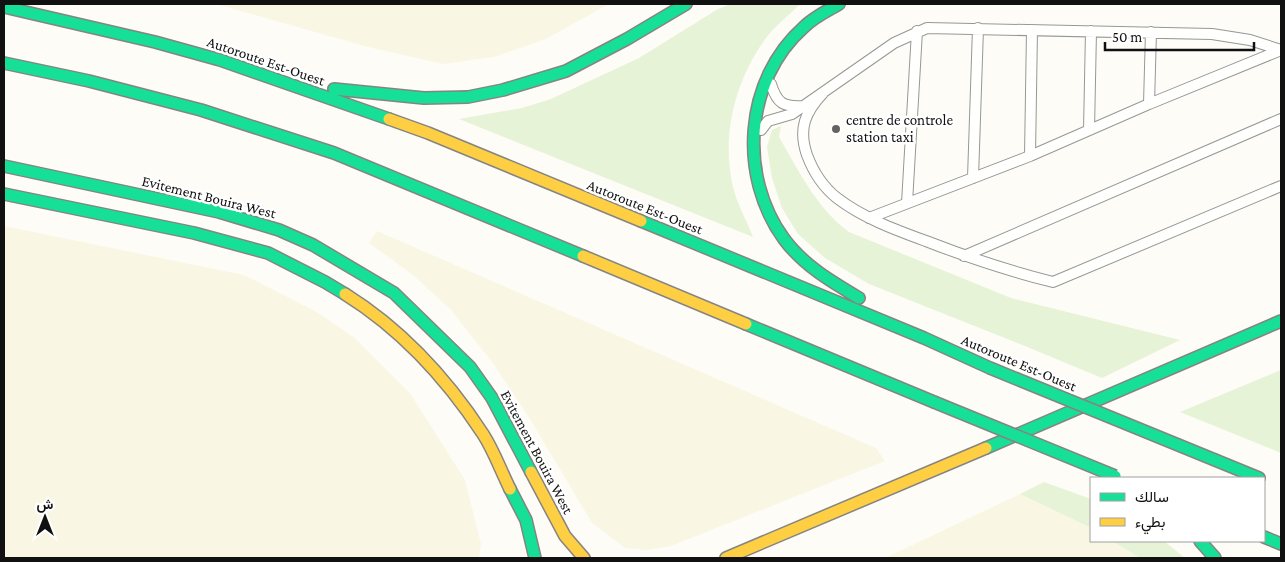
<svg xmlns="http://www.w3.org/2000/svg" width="1285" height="562" viewBox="0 0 1285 562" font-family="'Crimson Pro',Vazirmatn,serif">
<rect width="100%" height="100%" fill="#fdfcf7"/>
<path fill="#f9f7e4" d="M216,4H609L546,39L494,57L443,64L368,47Z
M4,226L244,275L315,311L355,338L410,393L465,480L481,544L479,558H4Z
M377,231L876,448L885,461L671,546L647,550L625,548L592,523L528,416L492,362L451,310L413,275L369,243Z
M1020,494L1091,528V541H1112L1140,558H885Z"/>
<path fill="#e7f3d7" d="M731,4H803L798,6C788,16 774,27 766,38C735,81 721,135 733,187C737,204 747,221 753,237L459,119L522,108L551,99L639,58L718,9Z
M781,126L779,137C799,171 817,209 849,232L1011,298L1180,340L1102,378L1025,346L869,284L825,258L798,234L782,208L772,178L767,147L772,130Z
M1281,370V453L1180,412Z
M1044,482L1091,499V528L1020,494Z
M1112,541H1164L1185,558H1140Z"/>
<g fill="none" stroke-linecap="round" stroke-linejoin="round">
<defs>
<path id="lane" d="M771,84C777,104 784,107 803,106
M823,93C805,112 798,129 807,155C813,171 823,187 837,198C863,218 896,230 926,241C967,257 1009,271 1053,282L1281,186
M1149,104L1151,32
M761,130L768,121L792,114L894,43L927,28L1212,34L1250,40L1281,50
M1089,130L1091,31
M1030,156L1032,30
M973,178L978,28
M907,203L917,31
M869,218L1030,156L1149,104L1281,50
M964,256L1281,119"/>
<path id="fast" d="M839,4C827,11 814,17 804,27C744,80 738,176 784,239C803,265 832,282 859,298
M4,7L155,42L220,60L389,119
M4,63L89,81L201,110L334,153L583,256
M334,89L424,98L468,97L503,90L566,71L627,39L686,4
M4,166L219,212L279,230L313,245L394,293L470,367L492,398L531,472
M4,194L194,233L268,253L325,282L345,294
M641,221L924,338L990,368
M746,324L934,402
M986,448L1281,321
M1215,460L1259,478
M510,489L526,520L535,558
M1264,537L1281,544
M1200,541L1215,558"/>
<path id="slow" d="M389,119L428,133L641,221
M583,256L746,324
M345,294C401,329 447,379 483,434C494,451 501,471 510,489
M531,472L565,536L584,558
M726,558L986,448"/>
</defs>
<use href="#lane" stroke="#979795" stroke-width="12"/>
<use href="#fast" stroke="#858482" stroke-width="14"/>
<use href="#slow" stroke="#858482" stroke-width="14"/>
<use href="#lane" stroke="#fffffe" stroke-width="10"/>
<use href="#fast" stroke="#16e098" stroke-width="11"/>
<use href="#slow" stroke="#ffcf43" stroke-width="11"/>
<defs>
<path id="fast-bridge" d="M990,368L1215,460
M934,402L1115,476"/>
</defs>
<use href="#fast-bridge" stroke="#858482" stroke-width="14" stroke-linecap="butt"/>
<use href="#fast-bridge" stroke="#16e098" stroke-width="11"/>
</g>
<circle fill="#646362" stroke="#fff" stroke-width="2" cx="836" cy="129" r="5"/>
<g text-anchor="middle" stroke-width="5" stroke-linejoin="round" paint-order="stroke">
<g font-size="15" fill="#111" stroke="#fff">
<text transform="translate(266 61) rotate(19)" y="5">Autoroute Est-Ouest</text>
<text transform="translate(209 197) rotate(14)" y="5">Evitement Bouira West</text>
<text transform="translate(645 207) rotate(22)" y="5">Autoroute Est-Ouest</text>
<text transform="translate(1019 363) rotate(23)" y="5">Autoroute Est-Ouest</text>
<text transform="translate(537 452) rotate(62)" y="5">Evitement Bouira West</text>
</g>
<g font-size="15" fill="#111" stroke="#fff" text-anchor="start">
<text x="846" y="125">centre de controle<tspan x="846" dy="17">station taxi</tspan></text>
</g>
</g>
<rect width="1285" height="562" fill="none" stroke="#111111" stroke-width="10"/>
<rect x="1090" y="477" width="175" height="65" fill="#ffffff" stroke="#a0a0a0"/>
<rect x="1100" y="493" width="25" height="8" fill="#16e098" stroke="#a0a0a0"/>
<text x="1135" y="502" font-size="15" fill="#111111">سالك</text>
<rect x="1100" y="518" width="25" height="8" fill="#ffcf43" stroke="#a0a0a0"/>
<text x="1135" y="527" font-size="15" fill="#111111">بطيء</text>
<g transform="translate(45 517)" stroke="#ffffff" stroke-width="4" paint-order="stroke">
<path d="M0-4L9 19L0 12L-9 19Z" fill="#111111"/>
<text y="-8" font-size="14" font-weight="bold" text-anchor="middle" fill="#111111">ش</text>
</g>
<path d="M1105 42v8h149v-8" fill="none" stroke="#111111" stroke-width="2.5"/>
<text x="1112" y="42" font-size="15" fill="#111111" stroke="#ffffff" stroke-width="4" paint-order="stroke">50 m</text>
</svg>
